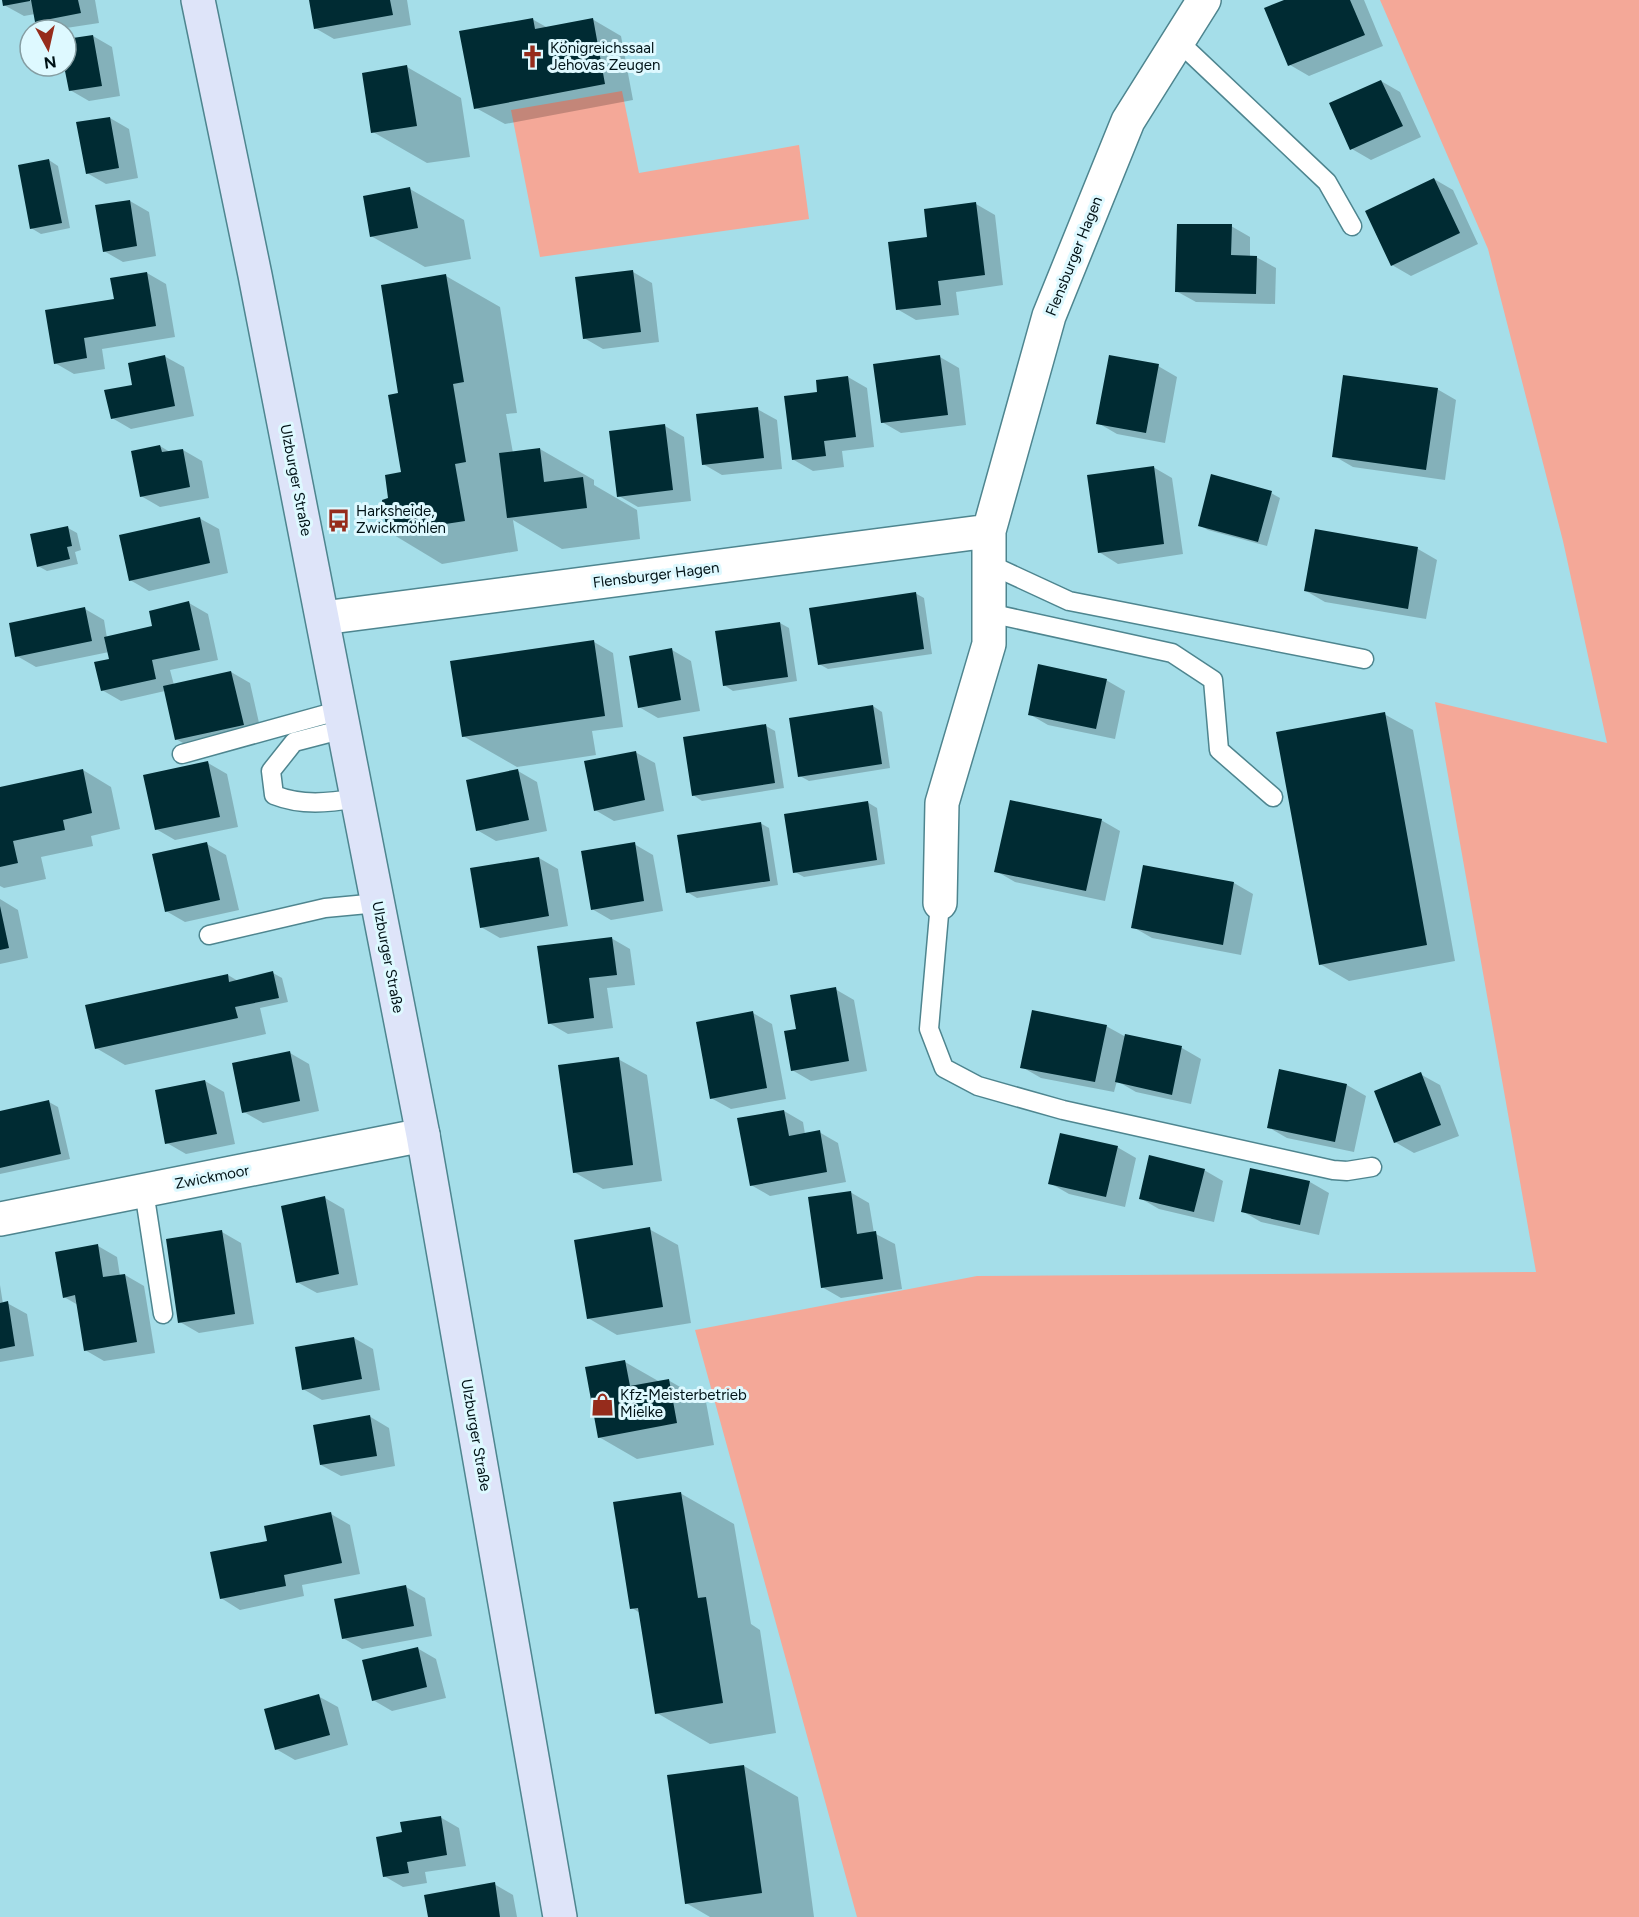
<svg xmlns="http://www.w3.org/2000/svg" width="1639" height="1917" viewBox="0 0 1639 1917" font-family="Figtree,sans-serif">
<rect width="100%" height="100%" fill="#a5dee9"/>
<path fill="#f4a898" d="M1380,0H1639V1917H857L695,1330L977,1276L1536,1272L1435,702L1607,743L1563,541L1488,249Z
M622,91L639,173L799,145L809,219L540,257L511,110Z"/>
<path fill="#0003" d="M4,0H95L99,23L53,30L37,21L35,14L24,16L4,5Z
M310,0H407L411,25L334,39L315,28Z
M1288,0H1364L1383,46L1309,76L1290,65Z
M532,19L548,28L592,19L621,36L633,100L505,124L476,108Z
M93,36L112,47L120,96L89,101L70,90Z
M407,67L461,98L470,157L427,163L373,132Z
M1381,81L1400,92L1421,137L1371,160L1352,149Z
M110,118L129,129L138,178L106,184L87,173Z
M49,160L58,166L70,228L41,234L31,228Z
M1434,179L1453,190L1478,244L1411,276L1392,265Z
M410,189L464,220L471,259L425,267L371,236Z
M130,201L149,212L156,256L123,262L104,251Z
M976,204L995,215L1003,285L956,292L959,315L916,320L897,309L929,239Z
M1231,226L1250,237V257H1256L1276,268L1275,304L1196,302L1176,291Z
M633,272L652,283L659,342L603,349L584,338Z
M147,273L166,284L175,337L102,349L105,369L74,374L55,363L116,300Z
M446,276L500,307L517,413L506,414L513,453L540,449L594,480V485L637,510L640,539L562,549L513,520L518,551L442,564L389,532L390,499L403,474L400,394Z
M164,356L184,367L194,416L131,429L112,418Z
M940,357L959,368L966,425L901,433L882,422Z
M1158,366L1177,377L1165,443L1117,434L1098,423Z
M848,377L867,388L874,447L842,451L844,467L813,471L794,460L819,393Z
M1437,389L1456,400L1445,480L1353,467L1334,456Z
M757,409L777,420L782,469L722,475L703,464Z
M665,426L684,437L691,501L638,507L619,496Z
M160,446L170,452L183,450L202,461L209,498L160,507L141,496Z
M1153,467L1172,478L1183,554L1118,564L1099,552Z
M1271,493L1280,498L1267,546L1208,530L1199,525Z
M199,518L219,529L228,573L149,591L130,580Z
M68,528L77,533L81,550L75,552L78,564L47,571L38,566Z
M1418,549L1437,560L1426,619L1325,602L1306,591Z
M915,593L924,598L932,654L828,669L819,664Z
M189,603L208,614L218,660L170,670L174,685L231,672L250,683L262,736L195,750L176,739L165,691L121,701L102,690L111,660L109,652L36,667L17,656L85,609L104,620L107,638L154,627Z
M780,623L789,628L797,681L733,691L724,685Z
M594,642L613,653L623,727L592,731L596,755L517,767L463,736Z
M672,650L691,661L700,711L658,718L639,707Z
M1106,680L1125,691L1115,739L1048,725L1029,714Z
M873,706L882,712L890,768L809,781L800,776Z
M1384,714L1413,730L1455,961L1349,981L1320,964Z
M766,726L775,731L784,788L702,801L693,795Z
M635,752L655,763L664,811L614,821L595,810Z
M208,763L227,774L238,827L175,840L156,829Z
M83,770L111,787L120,829L91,836L93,846L41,857L46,879L4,888L0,886V788Z
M518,771L537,782L547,831L496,841L477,830Z
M867,802L877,808L885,864L804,877L795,872Z
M1101,820L1120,831L1105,901L1015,882L996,871Z
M760,823L769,828L778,885L697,898L687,892Z
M207,844L226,855L239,910L185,922L166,911Z
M634,844L653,855L663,911L611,920L592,909Z
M539,858L558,869L568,926L500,938L481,927Z
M1144,866L1234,883L1253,894L1241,955L1152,938L1133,927Z
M0,899L18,910L28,958L0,964Z
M611,938L630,949L635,985L607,988L613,1028L568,1034L549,1023Z
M273,973L282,978L288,1002L260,1008L266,1034L125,1065L96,1048L228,975L238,981Z
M835,989L854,1000L867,1071L811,1081L792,1070L798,1031Z
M753,1013L772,1024L786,1099L731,1109L711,1098Z
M1106,1026L1126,1037L1182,1048L1201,1059L1191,1104L1136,1092L1117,1081L1114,1092L1041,1078L1022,1067Z
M290,1053L309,1064L319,1111L263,1123L244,1112Z
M618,1059L647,1075L662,1181L603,1189L574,1172Z
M1420,1074L1440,1085L1459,1136L1414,1153L1395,1142Z
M205,1081L224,1092L235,1144L186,1154L167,1143Z
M1347,1085L1366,1096L1354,1152L1287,1138L1268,1127Z
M49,1102L58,1107L70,1159L0,1174V1113Z
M784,1111L803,1122L805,1134L819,1132L838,1143L846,1182L770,1196L751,1185Z
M1117,1147L1136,1158L1125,1207L1069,1194L1050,1183Z
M1204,1170L1223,1181L1214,1222L1159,1209L1140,1198Z
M1310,1182L1329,1193L1319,1235L1261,1222L1242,1211Z
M850,1192L869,1203L874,1233L895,1244L902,1289L841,1298L822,1287Z
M325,1198L344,1209L358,1285L317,1293L297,1282Z
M649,1229L678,1245L691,1323L617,1335L588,1318Z
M222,1232L241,1243L254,1324L199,1333L180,1322Z
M98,1246L117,1257L120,1276L125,1275L144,1286L155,1353L104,1361L85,1350L78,1305L64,1297Z
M0,1285L3,1304L7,1303L27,1314L34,1356L0,1362Z
M354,1338L373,1349L380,1390L322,1400L303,1389Z
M625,1362L660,1382L668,1380L706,1402L714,1445L637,1459L599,1437Z
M369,1416L389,1428L395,1466L341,1476L321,1465Z
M680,1493L734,1524L751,1624L760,1630L776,1733L710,1744L657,1713L640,1613L632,1608Z
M331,1514L350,1525L360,1574L302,1585L304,1596L240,1610L221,1598L269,1542Z
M406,1587L425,1598L432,1636L362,1649L343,1638Z
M417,1648L436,1659L446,1698L392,1711L373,1700Z
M318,1696L338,1707L348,1745L295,1760L276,1749Z
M744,1766L798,1797L814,1917H710L686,1903Z
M440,1817L459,1828L466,1866L425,1872L427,1883L403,1887L384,1876Z
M494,1884L513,1895L517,1917H429Z"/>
<path fill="#002b33" d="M2,0H30V1L3,6Z
M31,0H78L81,13L35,22Z
M309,0H390L393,15L314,29Z
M1284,0H1350L1365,35L1288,66L1264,8Z
M533,18L535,29L593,18L605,84L474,109L459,31Z
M93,35L102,86L69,91L64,66L66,39Z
M407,65L417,126L371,133L362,73Z
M1381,80L1403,126L1350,150L1329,103Z
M110,117L119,168L86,174L76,122Z
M49,159L62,223L30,229L18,165Z
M1434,178L1460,233L1391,266L1365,211Z
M410,187L418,228L370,237L363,196Z
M130,200L137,246L103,252L95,205Z
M976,202L985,275L938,281L941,305L896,310L888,242L927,237L924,209Z
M1177,224H1232L1231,255L1257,256L1256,294L1175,292Z
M633,270L641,332L583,339L575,277Z
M147,272L156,326L84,338L87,358L54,364L45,310L114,299L110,278Z
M446,274L464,382L453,384L466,462L455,464L465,521L387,533L382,500L388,498L385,475L401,472L388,395L398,393L381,285Z
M165,355L175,406L111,419L104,390L132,385L128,363Z
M940,355L948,415L881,423L873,364Z
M1109,355L1159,364L1146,433L1096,424Z
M1343,375L1438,388L1426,470L1332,457Z
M848,376L856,437L824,441L826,456L792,460L784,396L817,392L816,380Z
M758,407L764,458L702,465L696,414Z
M665,424L673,490L617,497L609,431Z
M160,445L162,452L183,449L190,487L140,497L131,451Z
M540,448L544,482L583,477L587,508L507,518L499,453Z
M1154,466L1164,544L1098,553L1087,475Z
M1211,474L1272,491L1258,542L1198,526Z
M200,517L210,563L129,581L119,535Z
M68,526L72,546L67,547L70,559L37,567L30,534Z
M1315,529L1418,547L1408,609L1304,591Z
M916,592L924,649L818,665L809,608Z
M189,601L200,650L152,660L156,679L101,691L94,662L109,659L104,637L152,626L149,611Z
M85,607L92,641L15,657L9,623Z
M780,622L788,677L723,686L715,631Z
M594,640L605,716L462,737L450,661Z
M672,648L681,700L638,708L629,656Z
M1038,664L1107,679L1096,729L1028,715Z
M231,671L244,725L175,740L163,686Z
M873,705L882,764L798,777L789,718Z
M1385,712L1427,945L1319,965L1276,732Z
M766,724L775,783L692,796L683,737Z
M636,751L645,800L594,811L584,761Z
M208,761L220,817L155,830L143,775Z
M83,769L92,813L63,820L65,830L13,841L18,863L0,867V787Z
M518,769L529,820L476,831L466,780Z
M1010,800L1102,819L1086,891L994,872Z
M868,801L877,860L793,873L784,814Z
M761,822L770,881L686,893L677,835Z
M207,842L220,900L165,912L152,854Z
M635,842L644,901L591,910L581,851Z
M539,857L549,916L480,928L470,868Z
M1143,865L1234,882L1223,945L1131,928Z
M0,906L9,948L0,950Z
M612,937L617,975L589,978L594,1018L548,1024L537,946Z
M273,971L279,998L235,1007L238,1018L95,1049L85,1005L228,974L229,982Z
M836,987L849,1061L791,1071L784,1031L796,1029L790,995Z
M1032,1010L1107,1025L1095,1082L1020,1068Z
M753,1011L767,1088L710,1099L696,1022Z
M1125,1034L1182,1046L1172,1095L1115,1082Z
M290,1051L300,1101L242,1113L232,1063Z
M619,1057L633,1165L573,1173L558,1065Z
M1279,1069L1347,1084L1335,1142L1267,1128Z
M1421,1072L1441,1125L1394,1143L1374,1091Z
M205,1080L217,1134L165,1144L155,1090Z
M49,1100L61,1154L0,1168V1111Z
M784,1110L789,1136L820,1130L827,1172L750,1186L737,1118Z
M1060,1133L1118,1146L1106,1197L1048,1184Z
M1149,1155L1205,1169L1194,1212L1139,1199Z
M1250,1168L1310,1181L1300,1225L1241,1212Z
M851,1191L857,1234L876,1231L883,1279L821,1288L808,1197Z
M325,1196L339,1274L296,1283L281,1206Z
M650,1227L663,1307L587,1319L574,1240Z
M222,1230L235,1314L178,1323L166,1239Z
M98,1244L103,1277L125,1274L137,1342L84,1351L75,1295L63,1298L55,1252Z
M8,1301L15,1346L0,1349V1303Z
M354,1337L362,1379L302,1390L295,1347Z
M625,1360L630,1386L669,1379L677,1423L598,1438L585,1367Z
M370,1415L377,1456L320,1465L313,1425Z
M681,1492L698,1598L706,1597L723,1703L655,1714L638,1608L630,1609L613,1502Z
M331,1512L342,1563L284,1575L286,1586L220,1599L210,1552L267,1541L264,1526Z
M406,1585L414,1626L342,1639L334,1599Z
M418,1647L427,1687L372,1701L362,1660Z
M319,1694L330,1735L275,1750L264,1709Z
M744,1765L762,1893L685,1904L667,1775Z
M441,1816L447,1855L407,1862L409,1873L383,1877L376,1837L402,1832L400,1822Z
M495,1882L500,1917H428L424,1895Z"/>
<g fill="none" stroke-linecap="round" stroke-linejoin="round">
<defs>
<path id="service" d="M1178,41L1327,182L1352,226
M989,564L1069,601L1364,659
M989,613L1172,653L1213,680L1219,750L1273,797
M344,729L294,742L271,771L274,795C302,806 328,803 358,798
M182,754L341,710
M940,903L929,1029L944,1068L978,1086L1063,1110L1333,1170L1347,1171L1372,1167
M209,935L325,908L378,903
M144,1191L163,1314"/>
<path id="minor" d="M323,618L989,531
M940,903L942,803L989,644V531L1049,316L1128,121L1204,0
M0,1219L423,1135"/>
<path id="secondary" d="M198,0L255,275L423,1135L560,1917"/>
</defs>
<use href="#service" stroke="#4e858f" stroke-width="21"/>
<use href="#minor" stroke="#4e858f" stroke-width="36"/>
<use href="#secondary" stroke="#4e858f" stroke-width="36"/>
<use href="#service" stroke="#fff" stroke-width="18"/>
<use href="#minor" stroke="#fff" stroke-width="33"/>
<use href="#secondary" stroke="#dee4f9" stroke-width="33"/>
</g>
<defs>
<symbol id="church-bare" viewBox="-9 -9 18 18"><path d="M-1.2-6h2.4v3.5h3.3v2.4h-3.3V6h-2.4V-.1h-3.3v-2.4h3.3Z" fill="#962c1c" stroke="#def9ff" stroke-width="2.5" paint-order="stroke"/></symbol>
<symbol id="bus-bare" viewBox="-9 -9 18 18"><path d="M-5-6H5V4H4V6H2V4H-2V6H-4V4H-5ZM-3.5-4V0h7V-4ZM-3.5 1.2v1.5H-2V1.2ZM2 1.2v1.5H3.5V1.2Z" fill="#962c1c" stroke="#def9ff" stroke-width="2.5" paint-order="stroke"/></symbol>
<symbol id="shop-bare" viewBox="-9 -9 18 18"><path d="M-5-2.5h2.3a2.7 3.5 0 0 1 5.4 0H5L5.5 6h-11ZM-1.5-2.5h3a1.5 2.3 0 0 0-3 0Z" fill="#962c1c" stroke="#def9ff" stroke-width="2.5" paint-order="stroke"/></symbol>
</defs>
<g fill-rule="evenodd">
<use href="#church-bare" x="516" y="40" width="33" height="33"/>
<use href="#bus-bare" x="322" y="504" width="33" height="33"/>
<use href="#shop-bare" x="586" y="1388" width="33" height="33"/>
</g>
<g text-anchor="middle" stroke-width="6" stroke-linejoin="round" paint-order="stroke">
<g font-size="15" fill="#001216" stroke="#def9ff" text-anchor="start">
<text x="550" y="53">Königreichssaal<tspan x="550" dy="17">Jehovas Zeugen</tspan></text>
<text x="356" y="516">Harksheide,<tspan x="356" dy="17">Zwickmöhlen</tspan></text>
<text x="620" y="1400">Kfz-Meisterbetrieb<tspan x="620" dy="17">Mielke</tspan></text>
</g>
<g font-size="15" fill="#001216" stroke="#def9ff">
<text transform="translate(1074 256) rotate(-68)" y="5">Flensburger Hagen</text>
<text transform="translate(296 480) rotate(79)" y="5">Ulzburger Straße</text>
<text transform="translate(656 575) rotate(-7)" y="5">Flensburger Hagen</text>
<text transform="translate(388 957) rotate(79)" y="5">Ulzburger Straße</text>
<text transform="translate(212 1177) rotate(-11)" y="5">Zwickmoor</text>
<text transform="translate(476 1435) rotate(80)" y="5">Ulzburger Straße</text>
</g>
</g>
<g transform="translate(48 48) rotate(172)"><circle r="28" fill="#def9ff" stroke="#859da2" stroke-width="1.5"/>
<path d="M0-4.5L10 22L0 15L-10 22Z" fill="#962c1c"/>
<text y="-9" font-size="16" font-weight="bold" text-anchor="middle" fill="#001216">N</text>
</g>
</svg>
